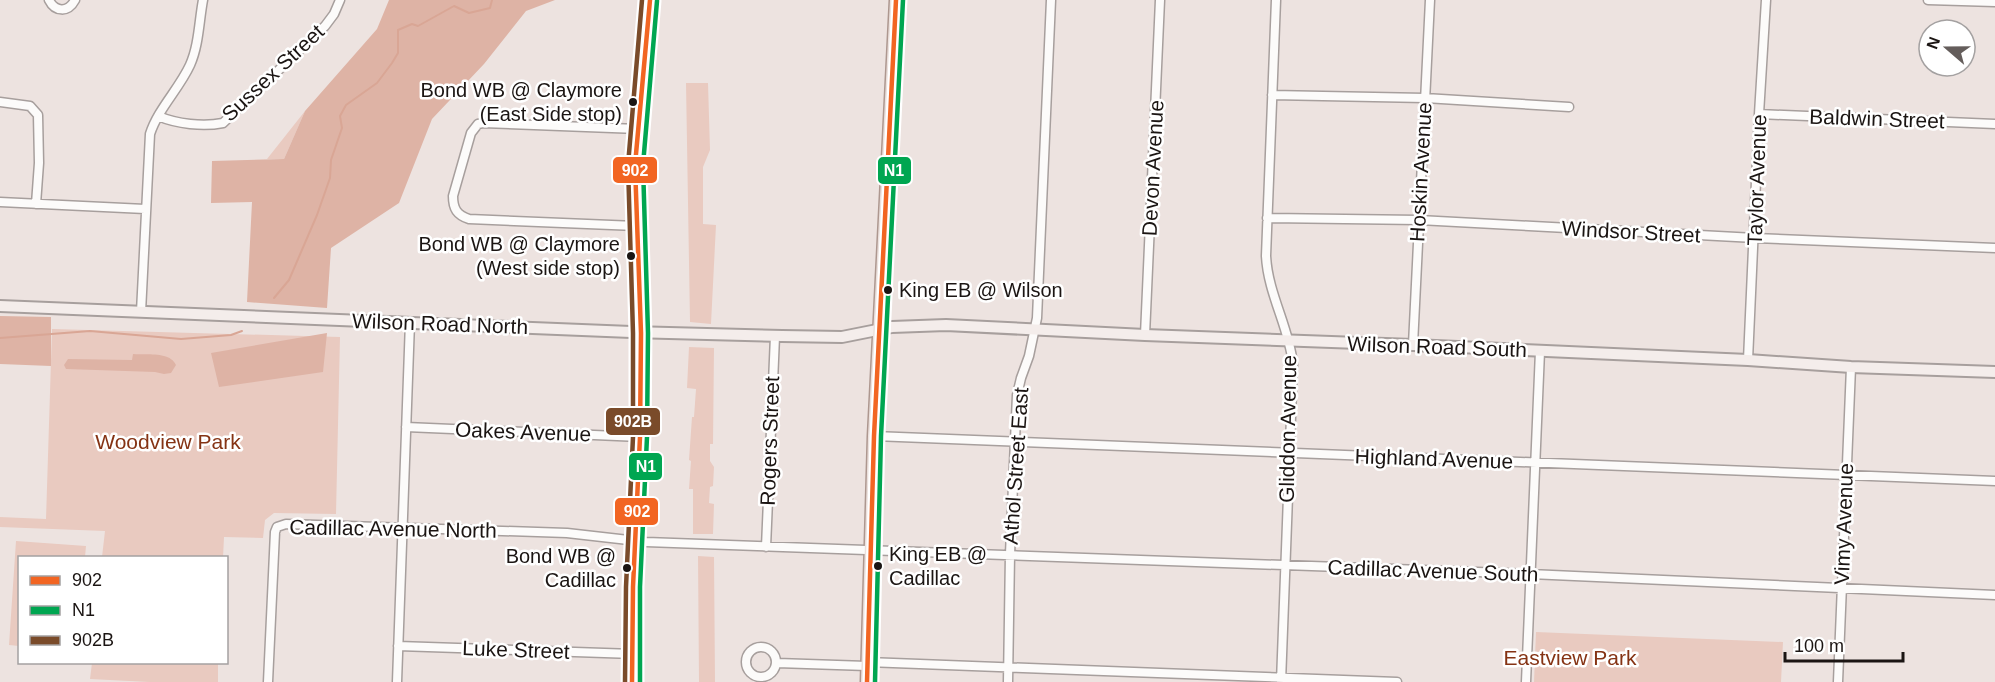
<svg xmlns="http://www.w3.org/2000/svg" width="1995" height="682" viewBox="0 0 1995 682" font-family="Arial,sans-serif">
<rect width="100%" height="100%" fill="#ede3e0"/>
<path fill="#e9cac0" d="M686,83H708L710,150L703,167V224L716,225L711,324L690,322Z
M305,111L284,159H267Z
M52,329L340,337L336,514L274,513L265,520L263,538L224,537L223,558L102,557L105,531L0,527V517L46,519Z
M689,347L714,348L713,444H710V461L714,467L713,486L710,487L709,503L714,504L713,534H693V489H689L691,461L689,460L692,417H694L696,389L687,388Z
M16,541L86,546L85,557L20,558L19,646L9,645Z
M698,556L714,557L715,682H699Z
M1536,632L1783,642L1781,682H1534Z
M92,663H218V682H149L90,679Z"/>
<path fill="#deb3a5" d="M389,0H555L526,11L484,64L432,119L399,203L331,248L327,308L247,302L252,202L211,203L212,161L284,159L305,111L377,29Z
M0,316L51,317V366L0,364Z
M327,333L323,372L219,387L211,353Z
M133,354C146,355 170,351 176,365L171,373L164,374L155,372L66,369L64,365L68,359L132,360Z"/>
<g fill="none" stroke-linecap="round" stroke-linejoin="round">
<path stroke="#d9a695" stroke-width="2" d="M274,298L289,280L317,215L330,178L331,160L342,128L340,116L346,105L377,83L392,63L398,53V30L412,24L418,26L454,6L469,13L490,8L492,0
M0,338L90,331L181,339L231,335L242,331"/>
<defs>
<path id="street" d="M49,0C55,12 68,13 75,0
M1276,0L1266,256C1268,294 1289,327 1293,364L1281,682
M1928,0L1995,2
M1272,95L1425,98L1569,107
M0,102L30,106L38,115L39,163L36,204
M1759,114L1995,124
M158,116C177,124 203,127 223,123L325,26L334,14L340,0
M0,202L145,209
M1267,218L1419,220L1755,238L1995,248
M636,226L469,219C457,215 453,209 453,196L471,133L478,124L483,123L638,129
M141,312L150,134C158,109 179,89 190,65C199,45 199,21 203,0
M1145,335L1160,0
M1413,345L1430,0
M1748,360L1759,114L1766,0
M406,427L640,437
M874,436L1995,481
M766,547L775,336
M398,646L634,654
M746 662a15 15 0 1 1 30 0a15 15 0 1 1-30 0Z
M867,662L1397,682
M777,663L867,666
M268,682L275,532L277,527L286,524L567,533L646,542L1530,574L1995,595
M397,682L410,322
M1008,682L1010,554L1017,395L1021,378L1029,356L1037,318L1051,0
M1526,682L1540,351
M1838,682L1851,367"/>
<path id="secondary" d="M0,306L631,332L782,336L842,337L892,327L946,325L1145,335L1413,345L1748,360L1851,367L1995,372"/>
<path id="primary" d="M632,682L633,587L640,437L641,333L635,165L650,0
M867,682L874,436L896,0"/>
</defs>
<use href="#street" stroke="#a79f9d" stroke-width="11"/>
<use href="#secondary" stroke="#a79f9d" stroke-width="14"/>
<use href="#primary" stroke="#ad978f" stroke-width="15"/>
<use href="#street" stroke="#fcfbfa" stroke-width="8"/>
<use href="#secondary" stroke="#f4edeb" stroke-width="10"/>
<use href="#primary" stroke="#ebe0dc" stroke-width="12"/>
<defs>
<path id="bus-1" d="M632,682L633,587L640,437L641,333L635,165L650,0
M867,682L874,436L896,0"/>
<path id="bus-2" d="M640,682V587L647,437L648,333L643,165L657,1
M875,682L881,436L903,0"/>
<path id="bus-3" d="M625,682L626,587L633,437V333L628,165L642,0"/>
</defs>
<use href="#bus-1" stroke="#fff" stroke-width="9"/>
<use href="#bus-2" stroke="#fff" stroke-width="9"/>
<use href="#bus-3" stroke="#fff" stroke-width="9"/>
<use href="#bus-1" stroke="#f26522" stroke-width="4.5"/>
<use href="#bus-2" stroke="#00a651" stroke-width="4.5"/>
<use href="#bus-3" stroke="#7a4b2a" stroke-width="4.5"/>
</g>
<g fill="#1b1513" stroke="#fff" stroke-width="2">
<circle cx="633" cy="102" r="5"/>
<circle cx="631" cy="256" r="5"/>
<circle cx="888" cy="290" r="5"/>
<circle cx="878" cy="566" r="5"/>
<circle cx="627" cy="568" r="5"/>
</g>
<g text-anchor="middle" stroke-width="5" stroke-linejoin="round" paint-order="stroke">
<g font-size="20" fill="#1b1513" stroke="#fff" text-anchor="end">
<text x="622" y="97">Bond WB @ Claymore<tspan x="622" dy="24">(East Side stop)</tspan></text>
<text x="620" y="251">Bond WB @ Claymore<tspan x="620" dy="24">(West side stop)</tspan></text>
<text x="899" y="297" text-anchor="start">King EB @ Wilson</text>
<text x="889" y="561" text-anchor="start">King EB @<tspan x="889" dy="24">Cadillac</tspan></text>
<text x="616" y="563">Bond WB @<tspan x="616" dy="24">Cadillac</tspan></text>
</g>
<g font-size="21" fill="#1b1513" stroke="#fff">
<text transform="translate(273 73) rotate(-43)" y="7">Sussex Street</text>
<text transform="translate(1877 119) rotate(2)" y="7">Baldwin Street</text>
<text transform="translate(1153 168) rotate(-87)" y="7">Devon Avenue</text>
<text transform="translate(1421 172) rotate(-87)" y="7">Hoskin Avenue</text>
<text transform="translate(1757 180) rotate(-88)" y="7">Taylor Avenue</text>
<text transform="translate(1631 232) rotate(3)" y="7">Windsor Street</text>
<text transform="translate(440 324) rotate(2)" y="7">Wilson Road North</text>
<text transform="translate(1437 347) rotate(2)" y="7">Wilson Road South</text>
<text transform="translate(1288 429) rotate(-89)" y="7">Gliddon Avenue</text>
<text transform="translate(523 432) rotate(2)" y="7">Oakes Avenue</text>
<text transform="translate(770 441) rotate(-88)" y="7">Rogers Street</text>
<text transform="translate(1434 459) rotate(2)" y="7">Highland Avenue</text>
<text transform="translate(1016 466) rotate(-86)" y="7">Athol Street East</text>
<text transform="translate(1844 524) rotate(-88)" y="7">Vimy Avenue</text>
<text transform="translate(393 529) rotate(1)" y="7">Cadillac Avenue North</text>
<text transform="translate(1433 571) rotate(2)" y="7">Cadillac Avenue South</text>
<text transform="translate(516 650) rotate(2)" y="7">Luke Street</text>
</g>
<g font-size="21" fill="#853314" stroke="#fff">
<text x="168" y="449">Woodview Park</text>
<text x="1570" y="665">Eastview Park</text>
</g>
</g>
<g stroke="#fff" stroke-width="2">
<rect x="612" y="156" width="46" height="28" rx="6" fill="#f26522"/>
<rect x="877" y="156" width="35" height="29" rx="6" fill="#00a651"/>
<rect x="605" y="407" width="56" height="29" rx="6" fill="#7a4b2a"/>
<rect x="628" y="452" width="35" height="29" rx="6" fill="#00a651"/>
<rect x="614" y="497" width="45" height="29" rx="6" fill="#f26522"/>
</g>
<g font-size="16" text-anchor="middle" font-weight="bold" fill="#fff">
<text x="635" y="176">902</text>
<text x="894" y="176">N1</text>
<text x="633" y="427">902B</text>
<text x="646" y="472">N1</text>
<text x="637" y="517">902</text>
</g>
<rect x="18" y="556" width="210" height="108" fill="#ffffff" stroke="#a4a1a1" stroke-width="1.5"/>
<rect x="30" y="576" width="30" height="9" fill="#f26522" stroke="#a4a1a1" stroke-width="1.5"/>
<text x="72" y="586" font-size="18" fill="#1b1513">902</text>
<rect x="30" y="606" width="30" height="9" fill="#00a651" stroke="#a4a1a1" stroke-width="1.5"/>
<text x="72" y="616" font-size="18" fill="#1b1513">N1</text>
<rect x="30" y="636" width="30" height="9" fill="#7a4b2a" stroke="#a4a1a1" stroke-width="1.5"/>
<text x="72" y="646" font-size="18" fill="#1b1513">902B</text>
<g transform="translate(1947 48) rotate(290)"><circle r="28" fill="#ffffff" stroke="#a4a1a1" stroke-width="1.5"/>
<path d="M0-4.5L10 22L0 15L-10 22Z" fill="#645d5b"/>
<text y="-9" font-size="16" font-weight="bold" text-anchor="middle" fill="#1b1513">N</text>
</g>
<path d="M1785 652v9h118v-9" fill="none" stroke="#1b1513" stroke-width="3"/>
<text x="1794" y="652" font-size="18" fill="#1b1513" stroke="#ffffff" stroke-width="4.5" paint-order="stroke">100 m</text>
</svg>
